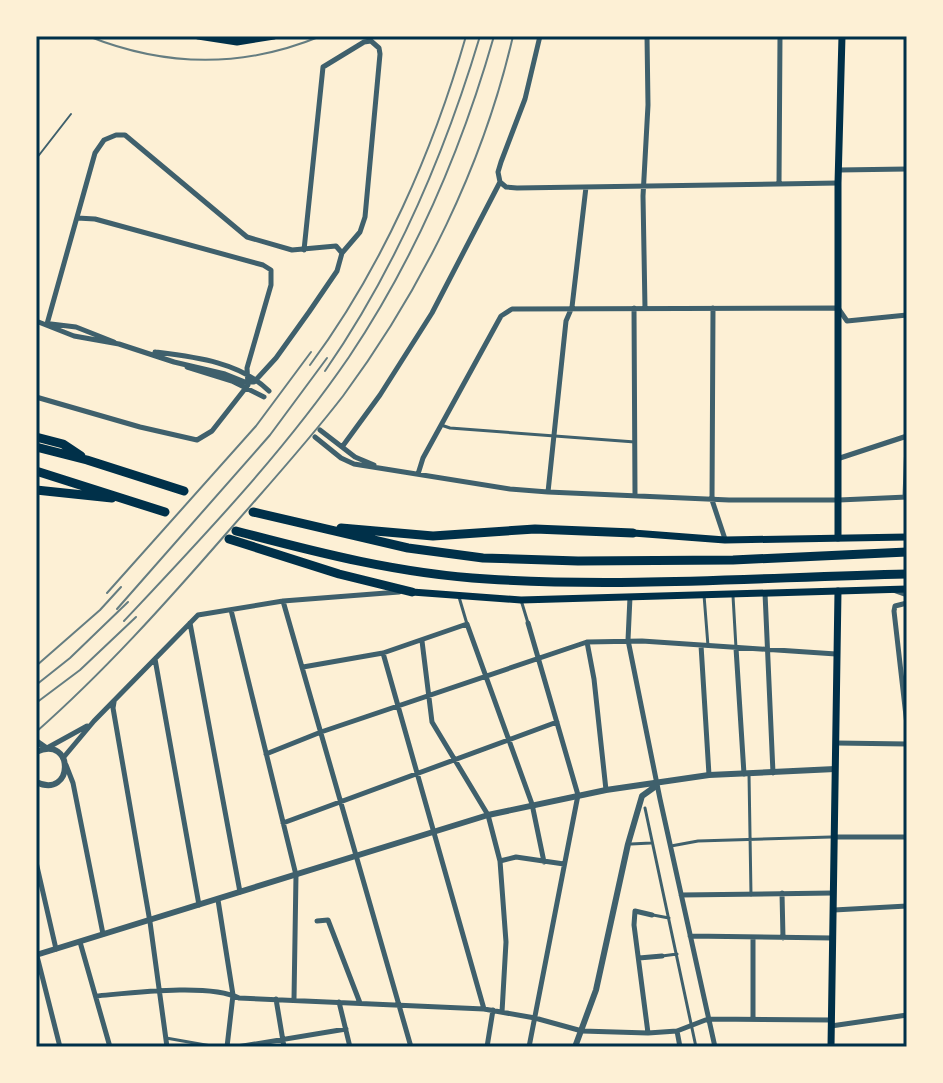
<svg xmlns="http://www.w3.org/2000/svg" width="943" height="1083" viewBox="0 0 943 1083" font-family="'Roboto Condensed',sans-serif">
<rect width="100%" height="100%" fill="#fdf0d5"/>
<g fill="none" stroke-linecap="round" stroke-linejoin="round">
<path stroke="#3f606c" stroke-width="2" d="M36,159L71,114"/>
<path stroke="#3f606c" stroke-width="3" d="M441,425L450,428L635,442
M704,595L708,646
M733,596L736,648
M459,597L467,624
M521,600L528,623
M749,774L751,895
M645,808L696,1047
M631,844L651,843
M671,846L698,841L831,837
M653,915L669,918
M662,956L677,954
M166,1038L217,1047"/>
<path stroke="#3f606c" stroke-width="5" d="M839,170L907,169
M500,182L506,187L517,188L838,183
M779,184L780,36
M634,308L635,494
M645,308L643,196L648,105L647,36
M713,308L712,500L725,539
M36,321L74,336L119,344L174,362
M47,324L95,153L104,140L116,135H125L247,237L292,250L336,246L342,253
M51,324L76,327L114,342
M155,352C195,357 240,362 269,391
M174,362L225,374L245,382H254L276,358L309,312L337,271L342,253L360,232L365,217L380,54L379,48L371,41L364,42L323,67L304,250
M187,367L232,381L264,397
M36,397L140,427L197,440L212,431L248,385L247,368L271,285V270L263,265L95,219L77,218
M320,430L355,457L374,465
M315,437L341,458L354,464L510,489L548,492L729,500H839L907,497
M342,447L380,395L432,313L500,182L498,172L501,162L525,99L540,36
M840,458L907,436
M418,474L423,458L501,316L512,309L838,308L847,321L907,315
M548,492L566,321L572,307L586,187
M905,497L907,442
M893,590L907,595
M765,593L773,773
M630,597L628,640L660,799L715,1047
M283,601L411,1047
M907,603L895,606L894,611L907,725
M231,610L296,875L294,999
M190,623L240,892
M528,623L578,795L529,1047
M422,641L432,722L488,815L500,861L506,942L502,1012
M587,642L594,679L606,790
M701,645L709,775
M736,648L744,774
M383,653L484,1009
M155,659L199,905
M303,667L383,653L467,624L532,804L544,862
M114,702L113,708L150,922L167,1047
M836,743L907,744
M47,748L87,726
M266,754L321,732L587,642L642,641L836,654
M63,758L94,721L198,615L283,601L399,592
M66,765L73,783L103,934
M283,823L557,722
M835,837H907
M500,861L516,857L564,864
M36,862L56,949
M782,893L783,938
M681,895L833,893
M218,900L233,995L227,1047
M834,910L907,906
M317,921L328,920L360,1003
M690,936L832,938
M753,937V1019
M80,942L110,1047
M36,952L60,1047
M639,958L662,956
M96,996C131,993 209,983 239,998L484,1009L535,1018L582,1031L648,1033L677,1031L708,1019L831,1020
M276,999L284,1047
M339,1002L350,1047
M831,1026L907,1015
M677,1031L680,1047
M648,1033L634,925L635,911L652,915
M237,1047L346,1029
M487,1047L493,1010"/>
<path stroke="#3f606c" stroke-width="6" d="M36,741L46,748
M36,752C75,734 74,800 36,782
M36,955L488,815L606,790L709,775L835,769
M575,1047L596,990L628,844L642,796L656,786"/>
<path stroke="#003049" stroke-width="7" d="M633,533L725,540L907,537
M412,592L521,600L907,589"/>
<path stroke="#003049" stroke-width="7" d="M198,36L237,42L274,36
M838,538V183L842,36
M831,1047L838,591"/>
<path stroke="#003049" stroke-width="9" d="M36,437L63,444L81,456
M36,447L87,460L184,491
M36,471L165,512
M36,490L112,498
M253,512L408,548L483,558L578,561L733,560L907,552
M341,528L433,536L535,529L633,533
M236,531C319,553 401,574 487,579C626,588 767,577 907,574
M229,539L339,574L412,592"/>
<path stroke="#657d81" stroke-width="2" d="M88,36C165,67 244,68 321,36
M310,365C382,268 433,151 466,36
M325,371C395,270 445,153 480,36
M107,593L256,426L311,352
M117,609L270,435L327,358
M124,621C203,537 284,452 349,357C414,260 462,148 494,36
M36,666L100,610L121,587
M36,685L70,658L128,602
M36,703L80,670L136,617
M36,732C104,672 165,604 225,535C265,489 306,444 343,396C422,289 483,166 513,36"/>
</g>
<rect width="943" height="1083" fill="none" stroke="#fdf0d5" stroke-width="76"/>
<rect x="38" y="38" width="867" height="1007" fill="none" stroke="#003049" stroke-width="3"/>
</svg>
